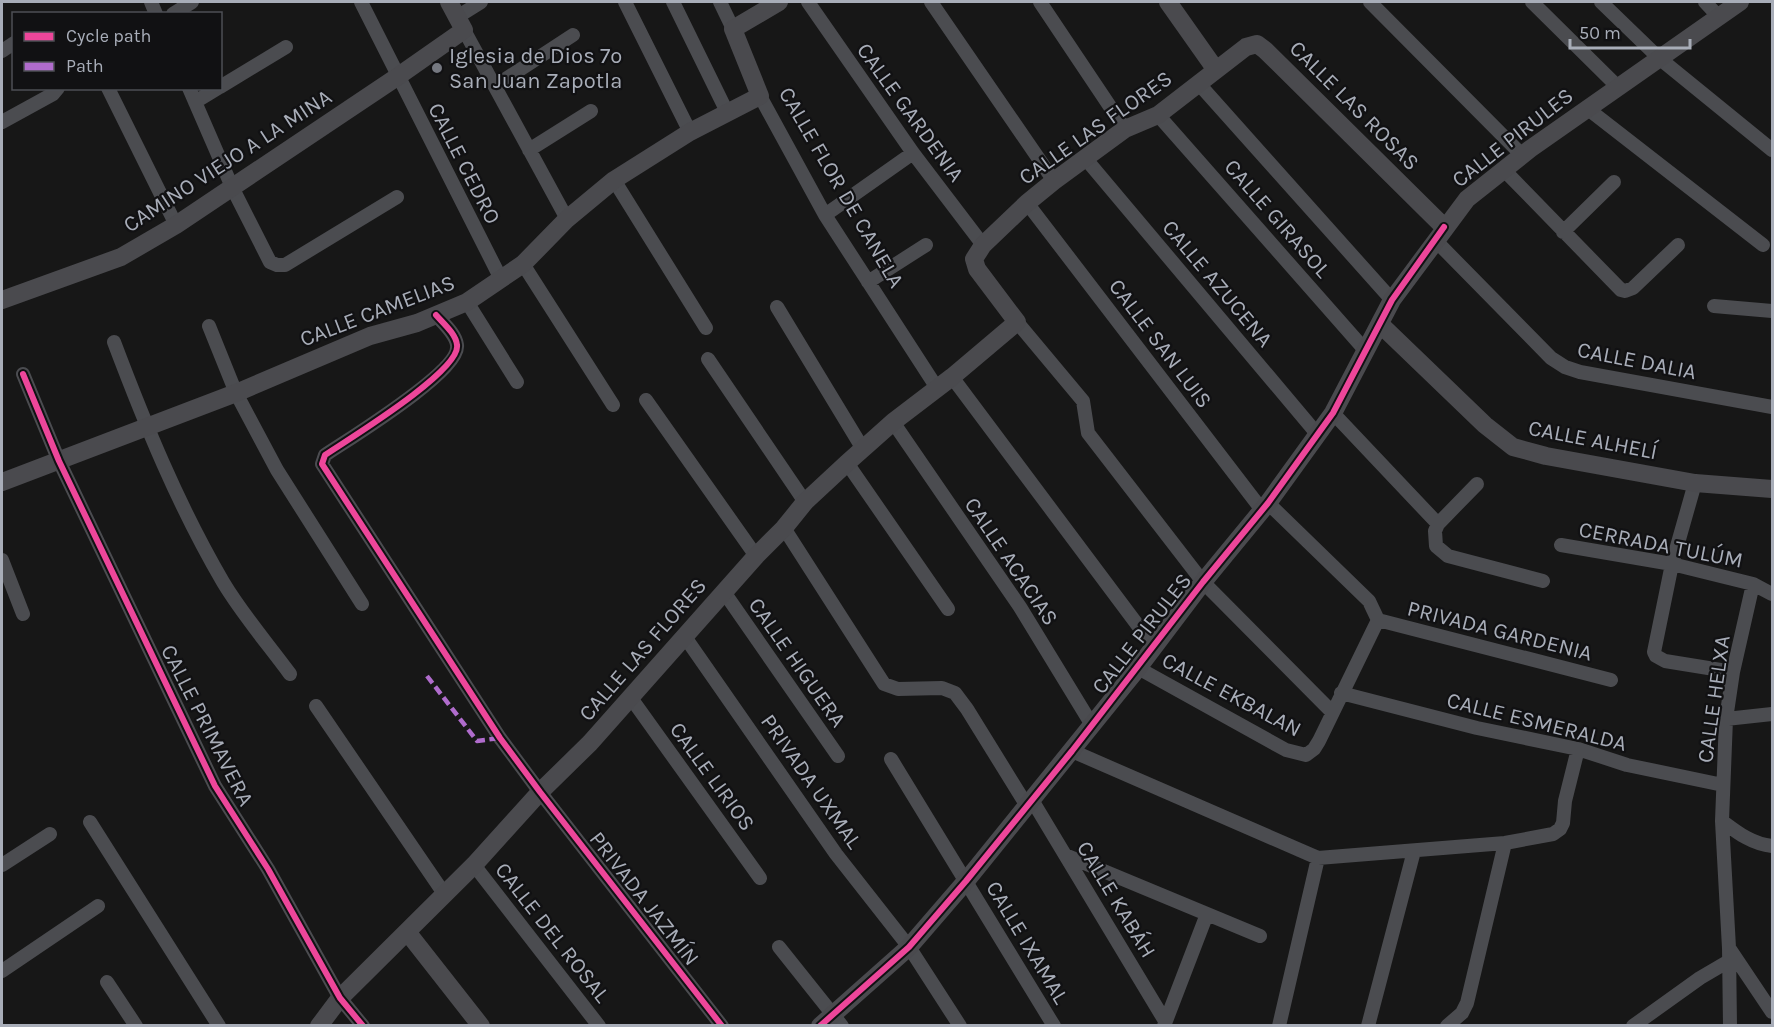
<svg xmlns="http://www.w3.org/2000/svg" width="1774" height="1027" viewBox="0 0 1774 1027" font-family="Karla,sans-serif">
<rect width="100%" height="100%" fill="#171717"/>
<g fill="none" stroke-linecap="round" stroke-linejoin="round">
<path stroke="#4b4c50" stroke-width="14" d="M151,2L156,14
M361,2L501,279
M625,2L690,132
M673,2L728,114
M720,2L733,29
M808,2L913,153L983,245
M931,2L1054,181
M1040,2L1125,129
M1370,2L1522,155
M1532,2L1618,87
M1601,2L1659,58L1772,150
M1705,2L1718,16
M173,14L192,2
M457,17L481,2
M464,30L567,219
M2,51L14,43
M1199,84L1392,300
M495,86L573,35
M220,87L286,47
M108,88L176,225
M189,88L232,187L270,262L277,265H285L397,197
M760,96L825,215L937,388
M195,102L218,88
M1588,109L1763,245
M1158,115L1365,350
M2,122L53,94L58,88
M529,150L591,111
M1085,158L1318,435
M1504,170L1621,290L1625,291L1633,288L1678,245
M614,180L706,328
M1027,203L1262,510
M825,215L913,153
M1563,232L1614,182
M1436,241L1551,358L1565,367L1580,372L1772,407
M523,264L613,405
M868,282L926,245
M467,302L517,382
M1714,306L1772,311
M777,307L863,449
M436,315C443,323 456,334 457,345C461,371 347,440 325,455L322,464L500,738L540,792L722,1026
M1017,322L1083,401L1088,433L1203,582L1332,712
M209,326L236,393L277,470L362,604
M114,342C145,424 178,505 223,582C242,614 268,644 290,674
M708,359L805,502
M23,374L59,461L215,786L268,869L340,998L363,1026
M952,377L1154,647
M646,400L756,556
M1333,413L1438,524
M893,422L1020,607L1092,725
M847,463L948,609
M1695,483L1672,564L1654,652L1656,656L1665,661L1733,672
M1477,484L1438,524L1435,531L1436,546L1448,556L1543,581
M1268,503L1369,601L1378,620
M784,528L884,684L898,689L942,688L955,693L967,709L1027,806
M1561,545L1672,564L1753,584L1772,594
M2,560L23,614
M724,592L838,756
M1378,620L1611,680
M685,637L836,854L909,947L960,1026
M1138,668L1286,750L1306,755L1314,749L1319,741L1378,620
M1341,693L1477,728L1578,749L1627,765L1723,785
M631,698L760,878
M316,706L445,895
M1726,719L1772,714
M1072,751L1318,858L1505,843L1553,834L1560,829L1563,823L1565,801L1578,749
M891,759L1054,1026
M1032,800L1165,1021
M1722,821C1738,833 1752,844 1772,846
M90,822L219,1026
M1065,855L1260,936
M2,865L50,834
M474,865L599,1026
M779,947L842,1026
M1729,948L1772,1012
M2,971L98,906
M107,982L136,1026
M1164,1026L1207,914
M1279,1026L1318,858
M1368,1026L1414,851
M1447,1026L1462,1013L1467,1003L1505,843
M1633,1026L1700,978L1729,961
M1730,1026L1729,948L1722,821L1726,719L1733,672L1753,584"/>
<path stroke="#4a4a4e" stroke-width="18" d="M1168,2L1216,70
M2,300L121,257L176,225L397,77L464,30L449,2
M1380,324L1485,425L1513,447L1546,456L1695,483L1772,489
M2,482L236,393L370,336L417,323L467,302L523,264L567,219L614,180L690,132L760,96L733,29L779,2
M408,933L481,1026
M319,1026L340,998L474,865L540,792L590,743L756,556L784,528L805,502L847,463L893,422L952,377L1017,322L977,269L974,259L983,245L1027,203L1054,181L1125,129L1158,115L1246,47L1257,44L1265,50L1444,227
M820,1026L909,947L966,881L1138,668L1203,582L1268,503L1333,413L1392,300L1467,199L1530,149L1740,2"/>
<path stroke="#b06ccc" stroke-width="4.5" stroke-dasharray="9 4.5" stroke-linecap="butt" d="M427,676L477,741L500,738"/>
<defs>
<path id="cycleway" d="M436,315C443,323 456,334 457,345C461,371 347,440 325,455L322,464L500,738L540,792L722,1026
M23,374L59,461L215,786L268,869L340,998L363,1026
M820,1026L909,947L966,881L1072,751L1203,582L1268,503L1333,413L1392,300L1444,227"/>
</defs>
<use href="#cycleway" stroke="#111113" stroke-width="10"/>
<use href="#cycleway" stroke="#ed469a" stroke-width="6"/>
</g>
<circle fill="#757880" stroke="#111113" stroke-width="2" cx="437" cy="68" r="6"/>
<g text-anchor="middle" stroke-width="4.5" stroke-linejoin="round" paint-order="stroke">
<g font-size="22" fill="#a8adb8" stroke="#111113" text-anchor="start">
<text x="449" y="63">Iglesia de Dios 7o<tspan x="449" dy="25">San Juan Zapotla</tspan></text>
</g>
<g font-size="22" fill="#a8adb8" stroke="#111113">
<text transform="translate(1355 105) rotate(45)" y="8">CALLE LAS ROSAS</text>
<text transform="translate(911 112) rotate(54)" y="8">CALLE GARDENIA</text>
<text transform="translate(1095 127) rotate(-35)" y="8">CALLE LAS FLORES</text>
<text transform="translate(1512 137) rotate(-38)" y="8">CALLE PIRULES</text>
<text transform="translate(227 160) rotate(-33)" y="8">CAMINO VIEJO A LA MINA</text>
<text transform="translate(465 163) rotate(63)" y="8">CALLE CEDRO</text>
<text transform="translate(842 187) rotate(60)" y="8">CALLE FLOR DE CANELA</text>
<text transform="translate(1278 218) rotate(49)" y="8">CALLE GIRASOL</text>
<text transform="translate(1218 283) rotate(50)" y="8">CALLE AZUCENA</text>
<text transform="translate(377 310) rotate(-21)" y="8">CALLE CAMELIAS</text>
<text transform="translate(1161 343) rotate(53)" y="8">CALLE SAN LUIS</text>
<text transform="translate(1637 360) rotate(11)" y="8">CALLE DALIA</text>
<text transform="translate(1593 439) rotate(11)" y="8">CALLE ALHELÍ</text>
<text transform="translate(1661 544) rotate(11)" y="8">CERRADA TULÚM</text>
<text transform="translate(1012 561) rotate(56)" y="8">CALLE ACACIAS</text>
<text transform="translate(1500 630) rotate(14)" y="8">PRIVADA GARDENIA</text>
<text transform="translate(1141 633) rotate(-52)" y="8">CALLE PIRULES</text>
<text transform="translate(642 649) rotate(-49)" y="8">CALLE LAS FLORES</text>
<text transform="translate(798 662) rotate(55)" y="8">CALLE HIGUERA</text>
<text transform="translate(1232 694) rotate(28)" y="8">CALLE EKBALAN</text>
<text transform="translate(1713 699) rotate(-82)" y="8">CALLE HELXA</text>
<text transform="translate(1537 721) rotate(14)" y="8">CALLE ESMERALDA</text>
<text transform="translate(208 725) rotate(63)" y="8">CALLE PRIMAVERA</text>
<text transform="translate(713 776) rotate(54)" y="8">CALLE LIRIOS</text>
<text transform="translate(812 781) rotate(55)" y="8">PRIVADA UXMAL</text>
<text transform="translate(645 898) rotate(52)" y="8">PRIVADA JAZMÍN</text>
<text transform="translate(1117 899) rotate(59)" y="8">CALLE KABÁH</text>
<text transform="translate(553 932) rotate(52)" y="8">CALLE DEL ROSAL</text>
<text transform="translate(1028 942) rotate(59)" y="8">CALLE IXAMAL</text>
</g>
</g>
<rect width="1774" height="1027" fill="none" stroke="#a8adb8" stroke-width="6"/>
<rect x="12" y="12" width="210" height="78" fill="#111113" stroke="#4d4f55" stroke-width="1.5"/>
<rect x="24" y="32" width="30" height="9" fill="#ed469a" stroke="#4d4f55" stroke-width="1.5"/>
<text x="66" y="42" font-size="18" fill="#a8adb8">Cycle path</text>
<rect x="24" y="62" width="30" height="9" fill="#b06ccc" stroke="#4d4f55" stroke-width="1.5"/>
<text x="66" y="72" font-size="18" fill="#a8adb8">Path</text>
<path d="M1570 39v9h120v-9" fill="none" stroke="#a8adb8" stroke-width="3"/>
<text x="1579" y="39" font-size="18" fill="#a8adb8" stroke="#111113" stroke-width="4.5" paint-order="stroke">50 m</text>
</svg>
